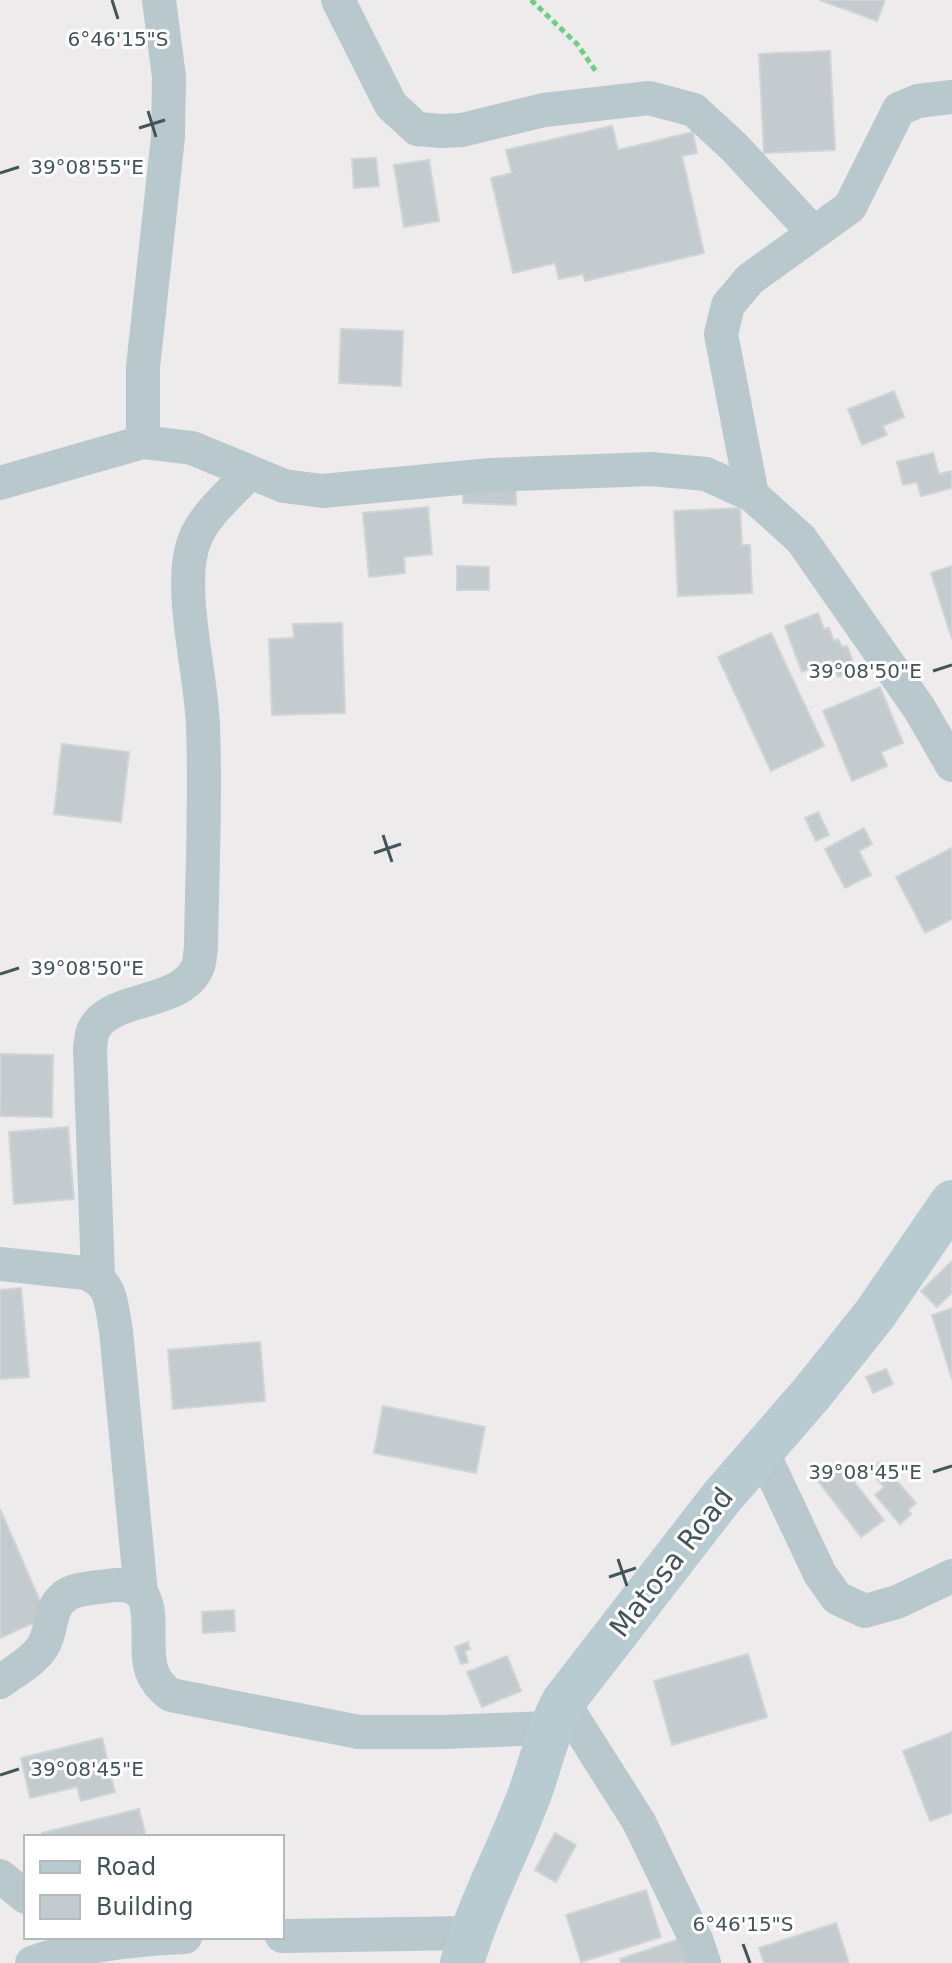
<svg xmlns="http://www.w3.org/2000/svg" width="952" height="1963" viewBox="0 0 952 1963" font-family="'DejaVu Sans',sans-serif">
<rect width="100%" height="100%" fill="#eeebec"/>
<path fill="#c4cbcf" stroke="#cfd4d7" stroke-width="2" d="M820,0H885L877,21Z
M830,51L835,150L764,153L759,54Z
M612,126L618,150L693,132L697,153L682,156L704,253L585,281L583,274L559,279L555,263L513,273L491,178L512,173L506,150Z
M376,158L379,186L354,188L352,159Z
M429,160L439,221L404,227L394,165Z
M341,329L403,331L401,386L339,383Z
M894,391L904,417L883,426L887,435L862,445L848,409Z
M933,453L939,474L951,471L952,488L921,496L917,482L903,485L897,462Z
M463,482L516,484V505L463,503Z
M428,507L432,554L404,557L405,573L369,577L363,513Z
M740,508L742,545H750L752,593L678,596L674,511Z
M457,566L489,567V590H457Z
M952,566V639L931,573Z
M818,613L824,629L829,628L834,641L838,639L842,647L847,646L856,670L838,677L832,660L802,672L785,626Z
M342,623L345,713L272,715L269,639L294,638L293,624Z
M771,633L824,746L771,771L718,657Z
M880,687L903,743L881,752L887,766L852,781L823,711Z
M62,744L129,752L121,822L54,814Z
M818,812L829,835L816,841L805,818Z
M864,828L872,844L859,851L871,875L845,888L825,849Z
M952,848V919L925,933L896,877Z
M1,1054L53,1055L52,1117L0,1116Z
M68,1127L74,1199L14,1204L9,1132Z
M952,1261V1293L937,1307L921,1291Z
M21,1288L29,1377L0,1379V1290Z
M952,1308V1379L932,1315Z
M260,1342L265,1401L173,1409L168,1350Z
M886,1369L893,1384L873,1393L866,1377Z
M383,1406L485,1427L476,1473L374,1453Z
M880,1462L916,1503L908,1510L911,1514L900,1524L875,1495L884,1487L870,1471Z
M840,1464L884,1520L861,1537L818,1481Z
M0,1509L47,1617L0,1638Z
M234,1610L235,1631L203,1633L202,1612Z
M468,1642L470,1649L465,1651L468,1662L461,1664L455,1647Z
M748,1654L767,1717L672,1745L654,1681Z
M507,1656L521,1691L482,1707L467,1672Z
M952,1732V1813L930,1821L903,1751Z
M102,1738L115,1792L81,1801L77,1787L30,1798L21,1758Z
M139,1809L146,1837H43L42,1833Z
M555,1833L576,1845L556,1882L535,1870Z
M646,1890L661,1937L581,1962L566,1915Z
M836,1923L849,1963H764L759,1948Z
M685,1937L693,1963H621L620,1959Z"/>
<g fill="none" stroke-linecap="round" stroke-linejoin="round">
<path stroke="#6dcf84" stroke-width="5" stroke-dasharray="6 4" stroke-linecap="butt" d="M531,0L577,44L597,73"/>
<path stroke="#b8c8cc" stroke-width="34" d="M338,0L391,105L417,129L442,131L462,130L544,110L649,98L694,110L734,147L813,232
M143,442V367L168,137L169,77L159,0
M0,483L143,442L192,448L284,486L322,491L491,475L651,469L706,474L752,495L801,539L919,708L952,765
M752,495L721,334L728,305L750,279L850,207L899,109L918,101L952,97
M0,1264L85,1273C113,1282 111,1305 116,1331L141,1593
M98,1277L90,1048C91,1042 91,1034 94,1029C111,995 183,1006 198,966C200,961 200,953 201,947C202,874 206,800 203,727C202,675 176,585 195,539C205,514 231,493 249,473
M761,1449L820,1574L837,1598L865,1611L897,1602L952,1576
M0,1682C13,1672 34,1661 43,1646C53,1630 48,1608 65,1596C76,1588 93,1588 107,1586C168,1576 140,1638 152,1672C156,1682 162,1689 171,1695L359,1732H442L549,1728
M563,1702L639,1822L697,1942L704,1963
M0,1876L26,1897
M282,1936L470,1933
M32,1963C80,1945 133,1939 185,1937"/>
<path stroke="#b7cbd1" stroke-width="44" d="M462,1963C478,1907 506,1856 527,1801C540,1768 546,1734 563,1702L721,1498L812,1393L875,1314L952,1202"/>
</g>
<path fill="none" stroke="#435559" stroke-width="3" d="M112,0L118,19M148,111L156,137M139,128L165,120M0,173L19,167M933,671L952,665M383,835L392,862M374,853L401,844M0,974L19,968M933,1472L952,1466M618,1559L627,1586M609,1577L636,1568M0,1775L19,1769M743,1944L750,1963"/>
<g text-anchor="middle" stroke-width="6" stroke-linejoin="round" paint-order="stroke">
<g font-size="28" fill="#435559" stroke="#fff">
<text transform="translate(671 1562) rotate(-52)" y="10">Matosa Road</text>
</g>
</g>
<g font-size="20" text-anchor="middle" fill="#435559" stroke="#fff" stroke-width="6" stroke-linejoin="round" paint-order="stroke">
<text x="118" y="46">6°46'15"S</text>
<text x="87" y="174">39°08'55"E</text>
<text x="865" y="678">39°08'50"E</text>
<text x="87" y="975">39°08'50"E</text>
<text x="865" y="1479">39°08'45"E</text>
<text x="87" y="1776">39°08'45"E</text>
<text x="743" y="1931">6°46'15"S</text>
</g>
<rect x="24" y="1835" width="260" height="104" fill="#ffffff" stroke="#b4bbbd" stroke-width="2"/>
<rect x="40" y="1861" width="40" height="12" fill="#b7cbd1" stroke="#b4bbbd" stroke-width="2"/>
<text x="96" y="1875" font-size="24" fill="#435559">Road</text>
<rect x="40" y="1895" width="40" height="24" fill="#c4cbcf" stroke="#b4bbbd" stroke-width="2"/>
<text x="96" y="1915" font-size="24" fill="#435559">Building</text>
</svg>
